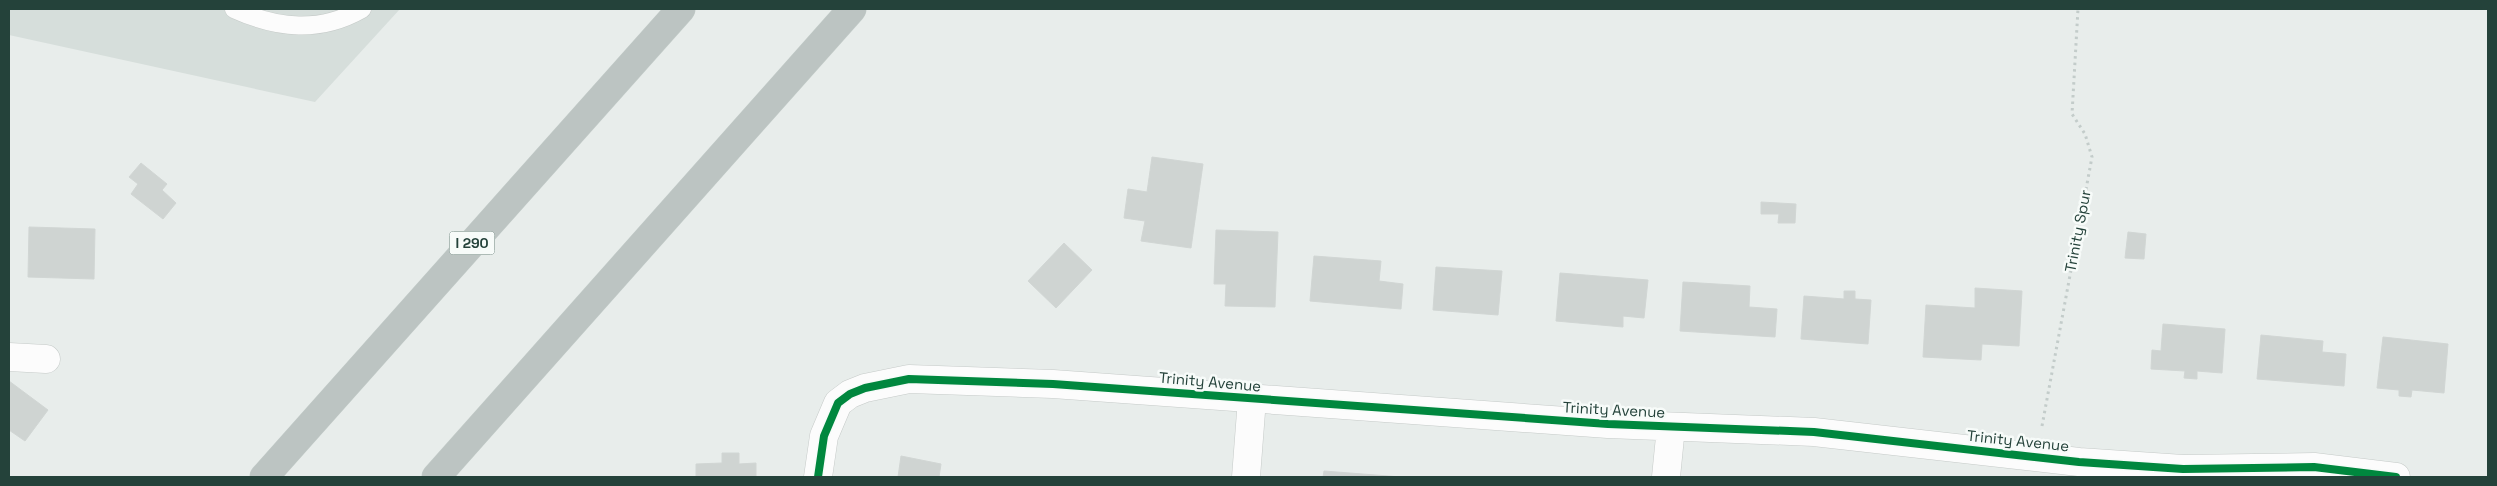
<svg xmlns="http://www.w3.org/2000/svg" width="2497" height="486" viewBox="0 0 2497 486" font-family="'Space Grotesk',sans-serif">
<rect width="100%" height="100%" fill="#e8edeb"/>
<path fill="#d6dedb" d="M9,9H400L315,102L9,35Z"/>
<path fill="#cfd4d2" stroke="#d1d6d4" d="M1152,157L1203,164L1191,248L1141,241L1145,221L1124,218L1128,189L1147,192Z
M141,163L167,184L162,190L176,203L163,219L131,194L138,184L129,177Z
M1761,202L1796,204L1795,223H1778L1779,214H1761Z
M29,227L95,229L94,279L28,277Z
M1216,230L1278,232L1275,307L1225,306L1226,284H1214Z
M2128,232L2146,234L2144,259L2125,258Z
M1064,243L1092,270L1056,308L1028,281Z
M1314,256L1381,261L1379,281L1403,284L1401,309L1310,301Z
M1436,267L1502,271L1498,315L1433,310Z
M1560,273L1648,280L1644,318L1623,316V327L1556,321Z
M1683,282L1750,286L1749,307L1777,309L1775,337L1680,331Z
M1975,288L2022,291L2019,346L1982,344L1981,360L1923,357L1926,305L1975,308Z
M1844,291H1855V299L1871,300L1868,344L1801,339L1804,296L1844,299Z
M2163,324L2225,329L2222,373L2197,371V379L2184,378L2185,371L2151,369L2152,350L2161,351Z
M2261,335L2323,341L2322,352L2346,354L2344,386L2257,379Z
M2383,337L2448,344L2444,393L2412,390L2411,397L2399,396V390L2377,388Z
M9,381L48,410L25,441L9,430Z
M722,453H739V464L756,463V477H696V464L722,463Z
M901,456L941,464L939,477H898Z
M1324,471L1401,477H1323Z"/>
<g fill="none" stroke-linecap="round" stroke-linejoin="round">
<defs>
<path id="service" d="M234,9C278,29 320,33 362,9"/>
<path id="minor" d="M9,357L46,359
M818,477L824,436L838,403L850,394L865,388L909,379L1053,384L1608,424L1814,432L2079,462L2183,469L2314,467L2396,477
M1246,477L1252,399
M1666,477L1671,427"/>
<path id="motorway" d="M264,477L681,9
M436,477L852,9"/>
</defs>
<use href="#service" stroke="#c5cac8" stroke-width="19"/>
<use href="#minor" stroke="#c5cac8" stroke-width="29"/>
<use href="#motorway" stroke="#c3ccc9" stroke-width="29"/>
<path stroke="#c3ccca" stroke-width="3" stroke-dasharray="2.5 4" stroke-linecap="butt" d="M2042,426L2092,157L2085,134L2072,114L2078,9"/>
<use href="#service" stroke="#fcfcfc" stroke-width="18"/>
<use href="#minor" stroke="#fcfcfc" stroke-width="28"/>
<use href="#motorway" stroke="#bcc4c2" stroke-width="28"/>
<defs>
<path id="cycleway" d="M818,477L824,436L838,403L850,394L865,388L909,379L1053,384L1608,424L1814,432L2079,462L2183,469L2314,467L2396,477"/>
</defs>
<use href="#cycleway" stroke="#f7fbf9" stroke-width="11"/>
<use href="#cycleway" stroke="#00873e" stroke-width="8"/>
</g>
<g text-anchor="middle" stroke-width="5" stroke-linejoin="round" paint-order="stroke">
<rect fill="#f7fbf9" stroke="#637a73" stroke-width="1" x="449.5" y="231.5" width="45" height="23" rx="4"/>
<g font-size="14" font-weight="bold" fill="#24423a">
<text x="472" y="248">I 290</text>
</g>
<g font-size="15" fill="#24423a" stroke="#f7fbf9">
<text transform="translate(2078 231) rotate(-79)" y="5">Trinity Spur</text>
<text transform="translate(1210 382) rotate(5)" y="5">Trinity Avenue</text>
<text transform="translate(1614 410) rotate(3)" y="5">Trinity Avenue</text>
<text transform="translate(2018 441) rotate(6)" y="5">Trinity Avenue</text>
</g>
</g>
<rect width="2497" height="486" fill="none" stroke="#24423a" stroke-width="20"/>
</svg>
